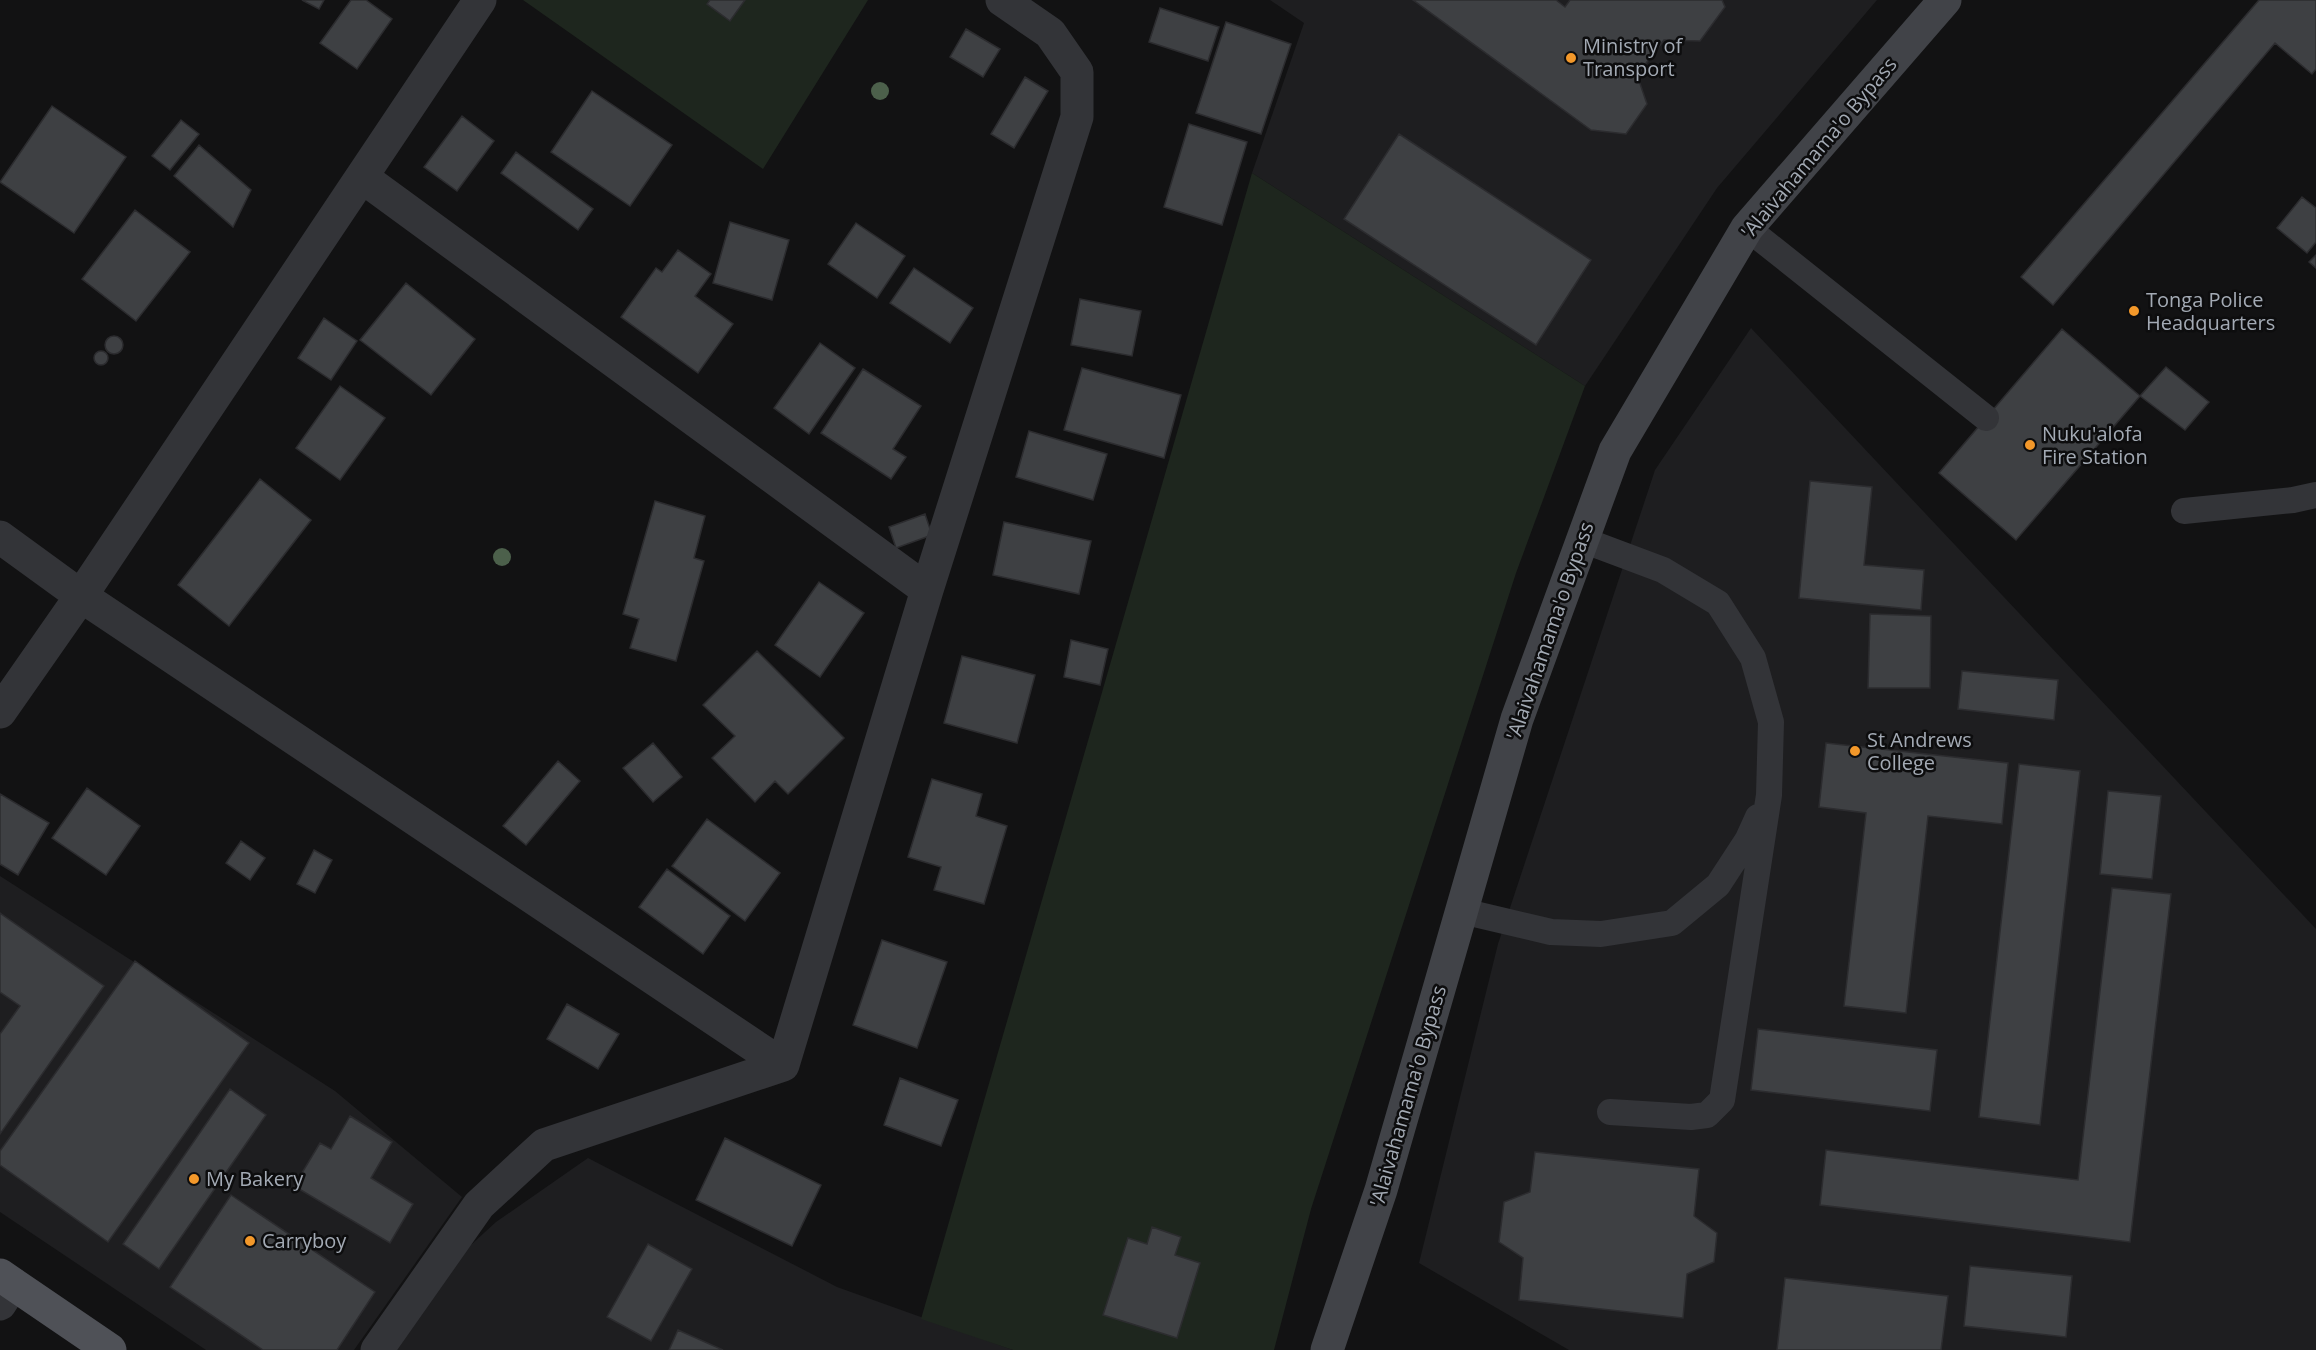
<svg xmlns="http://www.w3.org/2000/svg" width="2316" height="1350" viewBox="0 0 2316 1350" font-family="'Open Sans',sans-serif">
<rect width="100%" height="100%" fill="#121213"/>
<path fill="#1e1e20" d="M1270,0H1877L1717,188L1585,386L1252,173L1304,23Z
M1751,328L2316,929V1350H1569L1419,1263L1498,944L1655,470Z
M0,876L335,1091L462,1197L354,1350H206L0,1212Z
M588,1158L837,1287L1013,1350H393L425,1287L496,1222Z"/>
<path fill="#1e261e" d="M523,0H868L763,169Z
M1252,173L1585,386L1516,573L1311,1209L1274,1350H1013L921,1319Z"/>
<path fill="#3e4043" stroke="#2c2c2f" stroke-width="1.5" d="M302,0H324L319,9Z
M351,0H366L392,19L357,69L320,43Z
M710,0H745L730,21L707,4Z
M1413,0H1556L1565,7L1570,0H1722L1725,7L1700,41L1664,40L1637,75L1647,104L1626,134L1591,130Z
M2259,0H2316V69L2312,74L2275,43L2053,305L2021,277Z
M1160,8L1219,27L1208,61L1149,42Z
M1226,22L1291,44L1261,134L1196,113Z
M966,29L1000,49L983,77L950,57Z
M1025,77L1048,91L1014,148L991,134Z
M592,91L672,145L630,206L551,152Z
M52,106L126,157L74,233L0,182Z
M462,116L494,141L457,191L424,167Z
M181,120L199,134L170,170L152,156Z
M1189,124L1247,142L1222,225L1164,207Z
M1399,134L1591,260L1536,345L1344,219Z
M199,145L251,190L233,227L174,176Z
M516,152L593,209L578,230L501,173Z
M2302,197L2316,208V242L2307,253L2277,228Z
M135,210L190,252L136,321L82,279Z
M730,222L789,240L772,300L713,283Z
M856,223L905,256L877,298L828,264Z
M678,250L711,274L695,296L733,324L698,373L621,317L656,268L662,272Z
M2316,255V268L2309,262Z
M914,268L973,308L950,343L890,303Z
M406,283L475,339L431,395L360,340Z
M1080,299L1141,311L1132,356L1071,345Z
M324,318L357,341L331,380L298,358Z
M2062,329L2140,396L2016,540L1939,473Z
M105 345a9 9 0 1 1 18 0a9 9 0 1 1-18 0Z
M820,343L855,368L809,434L774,408Z
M94 358a7 7 0 1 1 14 0a7 7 0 1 1-14 0Z
M2166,367L2209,402L2185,430L2140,396Z
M1082,368L1181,395L1164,458L1064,430Z
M863,369L921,406L893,449L906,457L891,479L821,433Z
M340,386L385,418L340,480L296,448Z
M1029,431L1107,454L1093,500L1016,477Z
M260,479L311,520L229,626L178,585Z
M1810,481L1872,487L1864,565L1924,570L1921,610L1799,598Z
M655,501L705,516L694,558L704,561L676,661L630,648L639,619L623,614Z
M925,514L932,535L896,548L889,527Z
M1004,522L1091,541L1079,594L993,575Z
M819,582L864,613L820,677L775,645Z
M1870,614L1931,616L1930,688H1868Z
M1071,640L1108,649L1100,685L1064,677Z
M757,651L844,738L788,794L775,781L755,802L712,758L735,736L703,705Z
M962,656L1035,675L1017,743L944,723Z
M1962,671L2058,680L2054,720L1958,709Z
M653,743L682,777L653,802L623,768Z
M1826,743L2008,763L2002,824L1928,816L1906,1013L1844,1006L1866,813L1819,807Z
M558,761L580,781L526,845L503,826Z
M2019,764L2080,771L2040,1125L1979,1117Z
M932,779L982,794L976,816L1007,826L984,904L934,890L941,867L908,857Z
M87,788L140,826L106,875L52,838Z
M2108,791L2161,796L2152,879L2100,874Z
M0,794L49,823L18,875L0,864Z
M707,819L780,873L745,921L672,866Z
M241,841L265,858L250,880L226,863Z
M314,850L332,860L315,893L297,884Z
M667,869L730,916L703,954L639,907Z
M2112,888L2171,894L2130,1242L1820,1205L1826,1150L2078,1180Z
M0,913L104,986L0,1134V1034L20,1006L0,992Z
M882,940L947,962L917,1048L853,1025Z
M135,961L249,1043L108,1242L0,1165V1151Z
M567,1004L619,1034L598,1069L547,1039Z
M1758,1029L1937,1050L1930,1111L1751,1090Z
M900,1078L958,1100L941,1146L884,1125Z
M230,1089L266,1115L159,1269L123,1244Z
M350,1116L392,1142L371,1178L413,1204L390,1243L294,1186L320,1143L331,1149Z
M725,1138L821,1185L792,1246L696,1200Z
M1535,1152L1699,1169L1694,1216L1717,1233L1714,1262L1687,1274L1683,1318L1519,1300L1523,1258L1499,1242L1504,1202L1530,1192Z
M231,1195L375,1292L337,1350H263L170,1287Z
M1152,1227L1181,1237L1175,1255L1200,1263L1177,1338L1103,1315L1128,1238L1147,1244Z
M648,1244L692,1269L651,1341L607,1317Z
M1970,1266L2072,1276L2066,1337L1964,1326Z
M1785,1278L1948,1296L1941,1350H1777Z
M678,1330L723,1350H669Z"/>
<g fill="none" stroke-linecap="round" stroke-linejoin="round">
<path stroke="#333438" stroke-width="26" d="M1747,228L1986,418
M2184,511L2293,500L2316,495
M1583,540L1663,570L1718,603L1753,658L1771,722L1769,795L1722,1100L1707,1115L1691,1117L1610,1112
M1462,911L1551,932L1601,934L1672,923L1718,885L1748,839L1758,817"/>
<path stroke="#333438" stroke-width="33" d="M362,177L927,590
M0,537L81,596L783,1065
M0,712L81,596L480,0
M0,1304L13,1284
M377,1350L479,1205L544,1145L783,1065L927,590L1077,117V72L1050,33L1002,0"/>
<path stroke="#414348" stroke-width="33" d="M1327,1350L1381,1190L1517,719L1615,451L1747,228L1945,0"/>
<path stroke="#4f5157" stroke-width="33" d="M0,1275L110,1350"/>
</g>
<g fill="#4c604b">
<circle cx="880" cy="91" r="9"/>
<circle cx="502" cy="557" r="9"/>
</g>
<g fill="#f3982a" stroke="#0d0d0e" stroke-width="2">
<circle cx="1571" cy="58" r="6"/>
<circle cx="2134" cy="311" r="6"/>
<circle cx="2030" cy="445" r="6"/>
<circle cx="1855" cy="751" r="6"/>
<circle cx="194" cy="1179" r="6"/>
<circle cx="250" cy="1241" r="6"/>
</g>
<g text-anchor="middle" stroke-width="5" stroke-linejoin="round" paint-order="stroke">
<g font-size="20" fill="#a3aab4" stroke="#0d0d0e" text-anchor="start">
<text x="1583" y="53">Ministry of<tspan x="1583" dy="23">Transport</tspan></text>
<text x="2146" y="307">Tonga Police<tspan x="2146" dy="23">Headquarters</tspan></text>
<text x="2042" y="441">Nuku'alofa<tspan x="2042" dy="23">Fire Station</tspan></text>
<text x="1867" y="747">St Andrews<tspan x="1867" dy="23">College</tspan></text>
<text x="206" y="1186">My Bakery</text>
<text x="262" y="1248">Carryboy</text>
</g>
<g font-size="20" fill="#a3aab4" stroke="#0d0d0e">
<text transform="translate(1819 148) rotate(-50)" y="7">'Alaivahamama'o Bypass</text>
<text transform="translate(1550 631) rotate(-71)" y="7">'Alaivahamama'o Bypass</text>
<text transform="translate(1408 1096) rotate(-74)" y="7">'Alaivahamama'o Bypass</text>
</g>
</g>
</svg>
